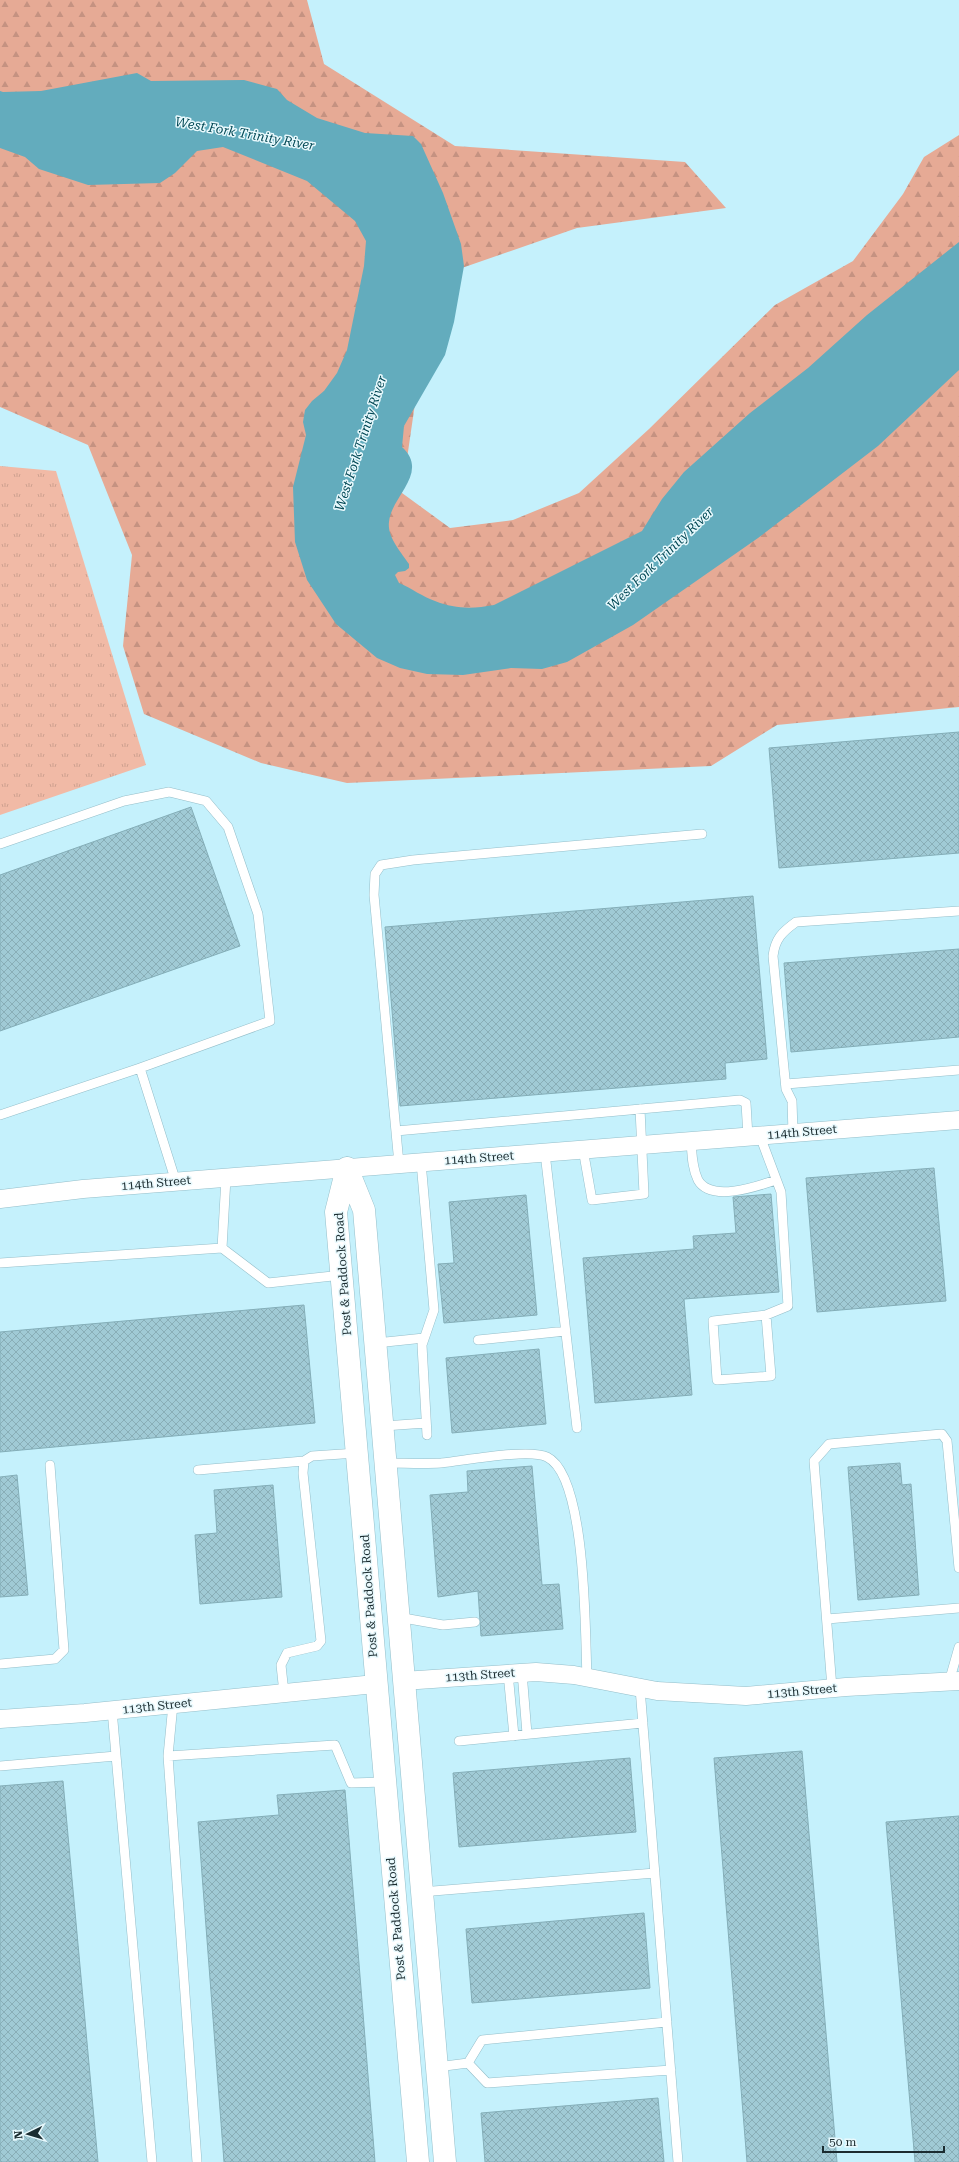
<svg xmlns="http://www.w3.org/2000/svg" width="959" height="2162" viewBox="0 0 959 2162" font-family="'Roboto Serif',serif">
<defs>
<pattern id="grass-tufts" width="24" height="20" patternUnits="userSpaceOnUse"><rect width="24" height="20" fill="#f1baa6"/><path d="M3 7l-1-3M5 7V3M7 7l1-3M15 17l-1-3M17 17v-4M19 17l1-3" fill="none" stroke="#cea08f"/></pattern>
<pattern id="forest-firs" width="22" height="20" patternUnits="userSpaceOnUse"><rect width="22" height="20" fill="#e6aa95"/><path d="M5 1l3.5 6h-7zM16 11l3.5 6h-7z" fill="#c59281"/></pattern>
<pattern id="building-cross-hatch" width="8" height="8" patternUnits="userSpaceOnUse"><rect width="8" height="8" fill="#a0cad5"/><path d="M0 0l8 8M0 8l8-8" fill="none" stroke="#89aeb7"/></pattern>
</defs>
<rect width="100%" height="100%" fill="#c5f1fc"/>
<path fill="url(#grass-tufts)" d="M0,466L56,471L146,765L0,815Z"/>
<path fill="url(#forest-firs)" d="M0,0H307L324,64L455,146L685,162L726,208L577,228L456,270L418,383L402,493L450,528L513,520L579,493L649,429L775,305L853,261L903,194L924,157L959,135V707L777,725L711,766L347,783L261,763L144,714L123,646L132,555L88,445L0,407Z"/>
<path fill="#63acbd" d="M137,73L151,81L244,80L277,89L287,100L317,118L365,133L413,136L421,144L443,193L461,244L464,266L454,322L445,355L404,426L402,447C430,473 391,496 389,522C387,537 401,552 409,564V568L405,571L398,572L395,575L399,583C411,588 423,597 435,601C455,609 473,609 494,605L642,531L662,499L684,472L750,413L808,368L867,315L959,242V370L878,446L758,538L633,625L567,662L542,669L511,668L463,675L427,674L400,668L377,658L336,624L307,580L295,542L293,487L306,435L303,422L305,410L312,401L324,391L337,373L347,350L364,266L366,241L355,221L307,181L223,147L197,151L175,173L160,183L88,185L39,169L25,157L0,148V91L3,92L41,91Z"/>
<path fill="url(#building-cross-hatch)" stroke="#84aeb8" d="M959,732V853L779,868L769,748Z
M191,807L240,946L0,1031V875Z
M753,896L767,1059L725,1063L726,1079L400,1106L385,927Z
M959,949V1037L791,1052L784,963Z
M934,1168L946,1301L817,1312L806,1178Z
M771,1194L779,1292L684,1299L692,1395L595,1403L583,1258L694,1249L693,1236L736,1233L733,1197Z
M526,1195L537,1315L444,1323L438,1264L454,1263L449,1202Z
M304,1305L315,1423L0,1452V1332Z
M539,1349L546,1424L452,1433L446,1358Z
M900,1463L902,1485L911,1484L919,1595L858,1600L848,1467Z
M532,1466L542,1585L559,1584L563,1629L481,1636L478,1591L438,1597L430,1495L468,1492L467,1471Z
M17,1475L28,1595L0,1597V1477Z
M273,1485L282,1597L200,1604L195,1535L217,1533L214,1490Z
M802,1751L837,2162H747L714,1758Z
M630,1758L636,1832L459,1847L453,1773Z
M63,1781L98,2162H0V1786Z
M345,1790L375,2162H224L198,1822L279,1815L277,1795Z
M959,1816V2162H915L886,1822Z
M644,1913L650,1988L472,2003L466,1929Z
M658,2098L664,2162H485L481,2113Z"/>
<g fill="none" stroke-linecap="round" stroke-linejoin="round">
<defs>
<path id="service" d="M0,844L124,801L169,792L206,801L228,827L258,914L270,1021L140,1068
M786,1084L959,1070
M0,1115L140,1068L176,1182
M396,1131L740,1100L746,1103L748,1137
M793,1133L792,1101L786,1089L773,956C775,939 782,932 796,922L959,911
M760,1136L781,1192L788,1306L766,1315L713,1321L717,1380L771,1376L766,1315
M691,1141C692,1154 692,1168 698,1180C711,1203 758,1186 776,1180
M583,1149L592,1200L644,1194L640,1109
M545,1153L577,1428
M421,1162L434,1310L422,1345L427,1435
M399,1164L374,895L375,874L381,865L413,860L702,834
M222,1248L268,1283L342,1275
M0,1263L222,1248L226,1178
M478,1340L566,1331
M376,1343L424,1338
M384,1426L426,1423
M387,1463C405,1463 423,1464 441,1463C463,1461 529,1448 547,1457C587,1476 585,1635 587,1678
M198,1470L304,1461
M827,1619L959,1608
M399,1620L409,1619L443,1625L475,1622
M0,1664L55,1659L64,1650L50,1465
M522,1672L527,1734
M508,1673L514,1736
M949,1682L959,1647
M640,1688L678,2162
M832,1688L814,1461L829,1444L942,1434L947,1441L959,1568
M284,1693L281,1665L287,1653L317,1646L321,1641L303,1473L304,1461L312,1456L357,1453
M173,1704L168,1756L335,1745L351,1783L384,1782
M112,1710L152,2162
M459,1741L643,1723
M168,1756L197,2162
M0,1766L116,1756
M421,1892L655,1873
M468,2063L487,2083L671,2070
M437,2067L468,2063L482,2040L667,2022"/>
<path id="minor" d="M0,1199L83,1189L959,1120
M403,1681L536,1672L574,1675L657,1691L746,1696L846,1687L959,1681
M0,1719L85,1713L375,1684"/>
<path id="tertiary" d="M347,1168L364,1210L445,2162
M347,1168L336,1212L418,2162"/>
</defs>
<use href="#service" stroke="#94bec9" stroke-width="10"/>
<use href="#minor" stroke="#94bec9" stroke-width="19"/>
<use href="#tertiary" stroke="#94bec9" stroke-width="23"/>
<use href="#service" stroke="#fff" stroke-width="9"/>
<use href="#minor" stroke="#fff" stroke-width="18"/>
<use href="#tertiary" stroke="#fff" stroke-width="22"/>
</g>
<g text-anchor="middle" stroke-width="3" stroke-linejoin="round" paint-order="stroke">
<g font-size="12" fill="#1b2c30" stroke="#e8f9fd">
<text transform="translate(802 1132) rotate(-5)" y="4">114th Street</text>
<text transform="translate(479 1158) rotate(-4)" y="4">114th Street</text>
<text transform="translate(156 1183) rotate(-5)" y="4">114th Street</text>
<text transform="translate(343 1274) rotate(-94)" y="4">Post &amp; Paddock Road</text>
<text transform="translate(369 1596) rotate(-94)" y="4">Post &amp; Paddock Road</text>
<text transform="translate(480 1675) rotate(-4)" y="4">113th Street</text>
<text transform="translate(802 1691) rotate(-5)" y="4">113th Street</text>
<text transform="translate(157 1706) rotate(-6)" y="4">113th Street</text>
<text transform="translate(396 1919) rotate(-95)" y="4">Post &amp; Paddock Road</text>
</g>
<g font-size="13" font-style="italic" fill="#024855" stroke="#e8f9fd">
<text transform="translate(245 133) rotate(10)" y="5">West Fork Trinity River</text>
<text transform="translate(360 443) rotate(-72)" y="5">West Fork Trinity River</text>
<text transform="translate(660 558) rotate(-44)" y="5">West Fork Trinity River</text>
</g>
</g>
<g transform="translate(28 2134) rotate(265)" stroke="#e8f9fd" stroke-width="3" paint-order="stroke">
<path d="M0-3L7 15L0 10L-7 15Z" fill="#1b2c30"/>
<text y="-6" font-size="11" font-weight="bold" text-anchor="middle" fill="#1b2c30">N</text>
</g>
<path d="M823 2146v6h121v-6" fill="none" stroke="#1b2c30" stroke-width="2"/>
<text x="829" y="2146" font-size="12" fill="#1b2c30" stroke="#e8f9fd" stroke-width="3" paint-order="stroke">50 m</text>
</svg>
